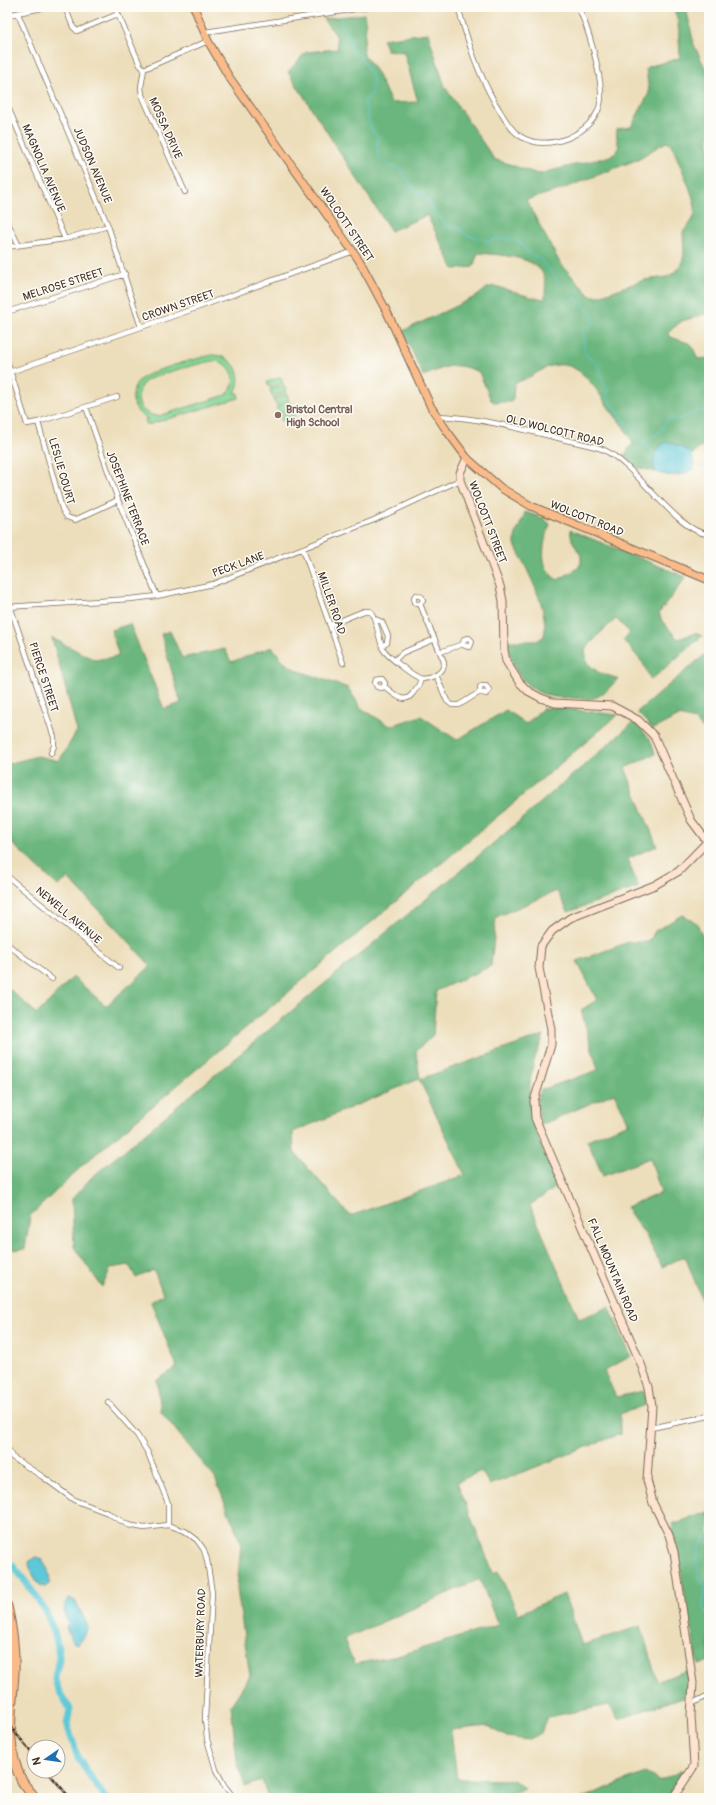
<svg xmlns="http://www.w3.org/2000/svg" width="716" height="1805" viewBox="0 0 716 1805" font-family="Pangolin,sans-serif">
<rect width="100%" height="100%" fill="#fdfcf7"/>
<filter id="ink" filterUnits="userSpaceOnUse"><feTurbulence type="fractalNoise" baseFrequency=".025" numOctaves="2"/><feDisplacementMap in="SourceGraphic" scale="8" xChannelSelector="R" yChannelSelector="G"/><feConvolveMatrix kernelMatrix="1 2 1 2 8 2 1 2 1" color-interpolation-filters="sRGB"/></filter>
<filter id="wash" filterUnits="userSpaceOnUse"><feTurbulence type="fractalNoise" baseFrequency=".012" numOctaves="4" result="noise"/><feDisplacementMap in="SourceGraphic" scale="16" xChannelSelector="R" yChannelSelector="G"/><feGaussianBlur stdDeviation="0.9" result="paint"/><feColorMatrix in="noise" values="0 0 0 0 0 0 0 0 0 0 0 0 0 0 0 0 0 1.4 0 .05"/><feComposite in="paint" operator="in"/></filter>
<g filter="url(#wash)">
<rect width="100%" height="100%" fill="#eddebb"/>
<path fill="#83d495" stroke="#5f7f5a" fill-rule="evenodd" d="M213,355C234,356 245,375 235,393H238L239,398L147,425L145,420L148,419C140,415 134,409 133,400C132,392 135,383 142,378C150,371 201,357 213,355ZM212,361C232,360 241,382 226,395L159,416C151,416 144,413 140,406C136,397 138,386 146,381C156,374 199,364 212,361Z
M281,377L283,383L270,388L267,382Z
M284,385L286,392L273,397L270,390Z
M287,394L289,400L276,405L273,399Z
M290,402L292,408L279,413L276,407Z
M293,410L295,416L282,421L279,415Z"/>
<path fill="#6ab67e" stroke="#52704e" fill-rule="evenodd" d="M673,7H686L694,45L709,76V311L705,314L682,321L668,332L671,337L691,344L698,359L709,358V428L704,433V445L692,454L682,447H658C656,455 651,465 656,472L637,467L624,456L633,443C627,431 620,422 612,412C599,395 583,361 556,365C542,367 530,379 517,382L514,385L513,400L511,402H494L491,400L479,372C452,361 449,366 423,376L403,331L477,296L487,288L495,286L534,298L545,299C545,293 546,286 545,280C541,255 497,255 478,253L473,267L454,269L427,215L391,231L288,72L306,52L338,49L336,35L323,19L364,14L366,25L363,53L377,73L391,103L418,102L404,52L387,50L382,39L428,33L445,87L494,159L538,174L607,157C627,149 614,144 617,129L631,127L649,93L646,69L647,67L677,59L680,56L678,20ZM666,142L669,143L673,148C678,162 698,201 695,214C693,221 688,226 683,232L684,254L682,263L675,272L667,277L644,280L599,296H590L560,263L526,200L560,190L636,160Z
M525,512L543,518L550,524C543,542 537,569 558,580L578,568L581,563V556L572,540L570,530L686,577L659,613L662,621L678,639L695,633L702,636L651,680L643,663L623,640L630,633L616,619L600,633L585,650L587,663L598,672L618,679C612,685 603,696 594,698C588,700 579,698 573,698C567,697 560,698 555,697C526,693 509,668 508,641H537L544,636C548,610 534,585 523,561C521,556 516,549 515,544C513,534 523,522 525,512Z
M130,624L164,709L181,703L161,634L170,631L182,658L225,649L231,662L272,647L284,662L296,670L348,688L361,708L390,726L421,716L457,740L506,710L526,724L542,709L551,707L618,715L85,1163L30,1216L25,1249L7,1250V987L37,1014L73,977L106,1006L151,966L68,878L58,886L7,839V764L38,756L59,761L77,731L52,638L95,660L119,656L111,630Z
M709,651V736L695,720L679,716L653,729L637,712Z
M634,722L650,739L655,754L625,768L657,846L627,859L639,887L568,912L557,891L496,917L491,966L436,991L433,1035L416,1051L420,1079L544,1035C540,1046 534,1058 532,1070C523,1112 542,1149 558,1186L530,1205L579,1319L609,1307L631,1356L604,1371L616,1397L644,1391L645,1405L620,1414V1434L490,1485L481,1471L457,1482L493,1573L498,1571L518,1614L564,1594L582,1645L641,1626L657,1681L687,1671L690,1686L689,1695L618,1719L609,1705L548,1717L541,1733L528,1740L507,1737L488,1726L451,1730L457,1779L513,1780L525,1788L501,1798H268L262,1780L245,1787L237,1761L231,1705L250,1676L237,1589L241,1543L215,1478L161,1412L157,1380L177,1367L151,1302L163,1294L154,1270L136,1278L129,1265L111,1268L102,1287L74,1247L72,1199L91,1178L502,836ZM419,1079L465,1175L350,1216L294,1152L293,1132ZM480,1579L498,1625L397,1656L354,1664L344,1639Z
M682,915L697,923L709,953V1318L685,1256L662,1267L646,1236L626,1207L661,1193L650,1158L603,1176L587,1140L629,1123L614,1093L541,1125L537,1103L541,1090L598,1070L581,1010L597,1000L577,961L629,942H649L655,931Z
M709,1512V1661L698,1665L672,1524Z
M681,1771L685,1773L668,1798H582L645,1773L660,1781Z"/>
<path fill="#5dc8d7" stroke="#4c797a" d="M668,442L682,447L692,454L694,468C685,477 668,477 656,472C649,462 657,444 668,442Z
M35,1557C46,1558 51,1575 49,1584L45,1587L41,1586C36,1581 29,1569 29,1562Z
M69,1598L75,1601L88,1626L85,1634L78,1644L74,1643L68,1633L66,1627L69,1624L64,1614L66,1601Z"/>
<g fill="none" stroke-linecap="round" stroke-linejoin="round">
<path stroke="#5dc8d7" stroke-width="1" d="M341,16V24L350,38L351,50L360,56L374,80L372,85V97L364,100L372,131L378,137L377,150L379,158L393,167L400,169L415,191L422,192L426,199L430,203L433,212L443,220L446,227H457L467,235L484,239L487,242L496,239H510L520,242L527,252L540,259L559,282
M569,291L593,315V324L584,334V351L587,357L594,360L599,366L603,382L608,388V400L611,404L615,407L622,420L631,424L636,438L657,455
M644,444L648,439L660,432L668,419H679L697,411H709
M700,467L704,466L709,467
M709,1534C698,1543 695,1559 698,1572C699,1578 705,1583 705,1590C705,1596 702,1602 703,1609L709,1615"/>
<path stroke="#5dc8d7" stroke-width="7" d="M7,1559C30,1586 56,1618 59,1655C60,1663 55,1671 55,1679C56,1689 64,1700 70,1709L67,1724L78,1758L105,1798"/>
</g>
</g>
<g filter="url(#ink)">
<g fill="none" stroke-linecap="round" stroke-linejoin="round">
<defs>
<path id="street" d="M7,7L9,15
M65,7L73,27L77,31L118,14
M115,7L140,65L144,69
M458,7C468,42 477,71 495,103C501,112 506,123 514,131C540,158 599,135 601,98C602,76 588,26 578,7
M18,14L108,226L141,327
M7,15L47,7
M205,32L369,7
M144,69L141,87L142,95L185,192
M144,69L208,41
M7,105L65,239
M7,221L18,244
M7,247L65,239L108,226
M7,312L125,274
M7,361L27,424L38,422L117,397
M7,373L185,312L354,251
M86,407L118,500L157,596
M437,416C478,417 526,430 566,440C578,443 593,445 604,450C637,465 678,534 709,534
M38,422L62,509L67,517L75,520L118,500
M303,549L343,663
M7,597L54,737V746L51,753
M7,607L130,599L157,596L213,584L374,520L460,480
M375,619L382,622L388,636L387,643L382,646
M330,625L364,611H370C376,616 379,640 383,649C387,656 414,677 422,679C426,679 430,678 434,676C440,673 444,670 444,662L420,604L423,601L422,597L416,595L414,597V602L416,604H420
M440,652L463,644L465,646L470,647L472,641L469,638L464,639L463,644
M395,660L402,653L435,639
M436,675L447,701L452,705H459L480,692L486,694L489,690L486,685H482L480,687V692
M384,686L382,688L377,687L375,683L376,680L382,679L385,683L384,686C394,694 404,706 413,693C417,688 420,684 421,679
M7,876L119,968
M7,944L52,979
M108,1402L137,1435L148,1453L168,1503V1525
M651,1428L709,1416
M7,1447L12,1457L43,1477L74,1500L108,1513L128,1525L144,1528L168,1525L185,1531L197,1540L204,1550L207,1560L212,1593L205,1718L207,1739L216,1770L224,1785L234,1798
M691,1704L709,1695"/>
<path id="secondary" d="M467,458L460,473V480L500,586L503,601L504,650L506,661L519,682L528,691L541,698L555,703L612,706L638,720L654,736L691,820L709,844
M673,1798L694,1766L691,1715L693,1683L674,1552L669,1535L653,1503L647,1480L652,1406L649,1387L641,1364L535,1118L534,1101L551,1045V1029L539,968L541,946L552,931L570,918L655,885L679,871L709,840"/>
<path id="primary" d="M194,7L208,41L229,77L359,260L387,312L431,407L447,431L467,458L501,488L531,506L709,580"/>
<path id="highway" d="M7,1606C12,1628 15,1651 14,1673C12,1709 4,1747 22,1781C25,1787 31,1792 35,1798"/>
</defs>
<use href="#street" stroke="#796955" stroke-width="6"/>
<use href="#secondary" stroke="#796955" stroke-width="9"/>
<use href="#primary" stroke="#796955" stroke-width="9"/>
<use href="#highway" stroke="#796955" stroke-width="11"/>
<use href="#street" stroke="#fff" stroke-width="4.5"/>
<use href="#secondary" stroke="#fde4d1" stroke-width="7"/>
<use href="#primary" stroke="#fabb8b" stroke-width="7"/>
<use href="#highway" stroke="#fabb8b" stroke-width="9"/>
<defs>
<path id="rail" d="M7,1723L34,1755
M47,1771L70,1798"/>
</defs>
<use href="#rail" stroke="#3b2a1e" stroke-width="2.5"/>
<use href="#rail" stroke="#fdfcf7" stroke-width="1" stroke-dasharray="3" stroke-linecap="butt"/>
</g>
</g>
<circle fill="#8d6e63" stroke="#fdfcf7" stroke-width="1.5" cx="278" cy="415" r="4"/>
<g text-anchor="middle" stroke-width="3" stroke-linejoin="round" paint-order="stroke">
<g font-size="11" fill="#3b2a1e" stroke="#fdfcf7">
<text transform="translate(166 128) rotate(66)" y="4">MOSSA DRIVE</text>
<text transform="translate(93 165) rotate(67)" y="4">JUDSON AVENUE</text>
<text transform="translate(44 168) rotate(67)" y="4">MAGNOLIA AVENUE</text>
<text transform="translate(347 224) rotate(56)" y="4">WOLCOTT STREET</text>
<text transform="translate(63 284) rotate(-18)" y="4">MELROSE STREET</text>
<text transform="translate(178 305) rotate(-19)" y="4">CROWN STREET</text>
<text transform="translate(555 430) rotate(14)" y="4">OLD WOLCOTT ROAD</text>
<text transform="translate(62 471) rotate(74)" y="4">LESLIE COURT</text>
<text transform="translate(128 498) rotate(69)" y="4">JOSEPHINE TERRACE</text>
<text transform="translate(587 518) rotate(22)" y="4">WOLCOTT ROAD</text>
<text transform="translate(488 522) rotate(69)" y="4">WOLCOTT STREET</text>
<text transform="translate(238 564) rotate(-20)" y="4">PECK LANE</text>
<text transform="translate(332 603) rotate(71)" y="4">MILLER ROAD</text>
<text transform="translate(44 677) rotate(72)" y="4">PIERCE STREET</text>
<text transform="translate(69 915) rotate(40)" y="4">NEWELL AVENUE</text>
<text transform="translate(613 1270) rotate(67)" y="4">FALL MOUNTAIN ROAD</text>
<text transform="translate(200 1633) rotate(-88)" y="4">WATERBURY ROAD</text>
</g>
<g font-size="11" font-weight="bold" fill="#785e54" stroke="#fdfcf7" text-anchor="start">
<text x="286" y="413">Bristol Central<tspan x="286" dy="13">High School</tspan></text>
</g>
</g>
<rect width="716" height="1805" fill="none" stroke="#fdfcf7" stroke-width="24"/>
<g transform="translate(46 1759) rotate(257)"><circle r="19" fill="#fdfcf7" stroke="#afa8a0"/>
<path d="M0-3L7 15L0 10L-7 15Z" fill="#1f6fb2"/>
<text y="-6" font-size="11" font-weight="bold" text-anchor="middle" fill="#3b2a1e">N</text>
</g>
</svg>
